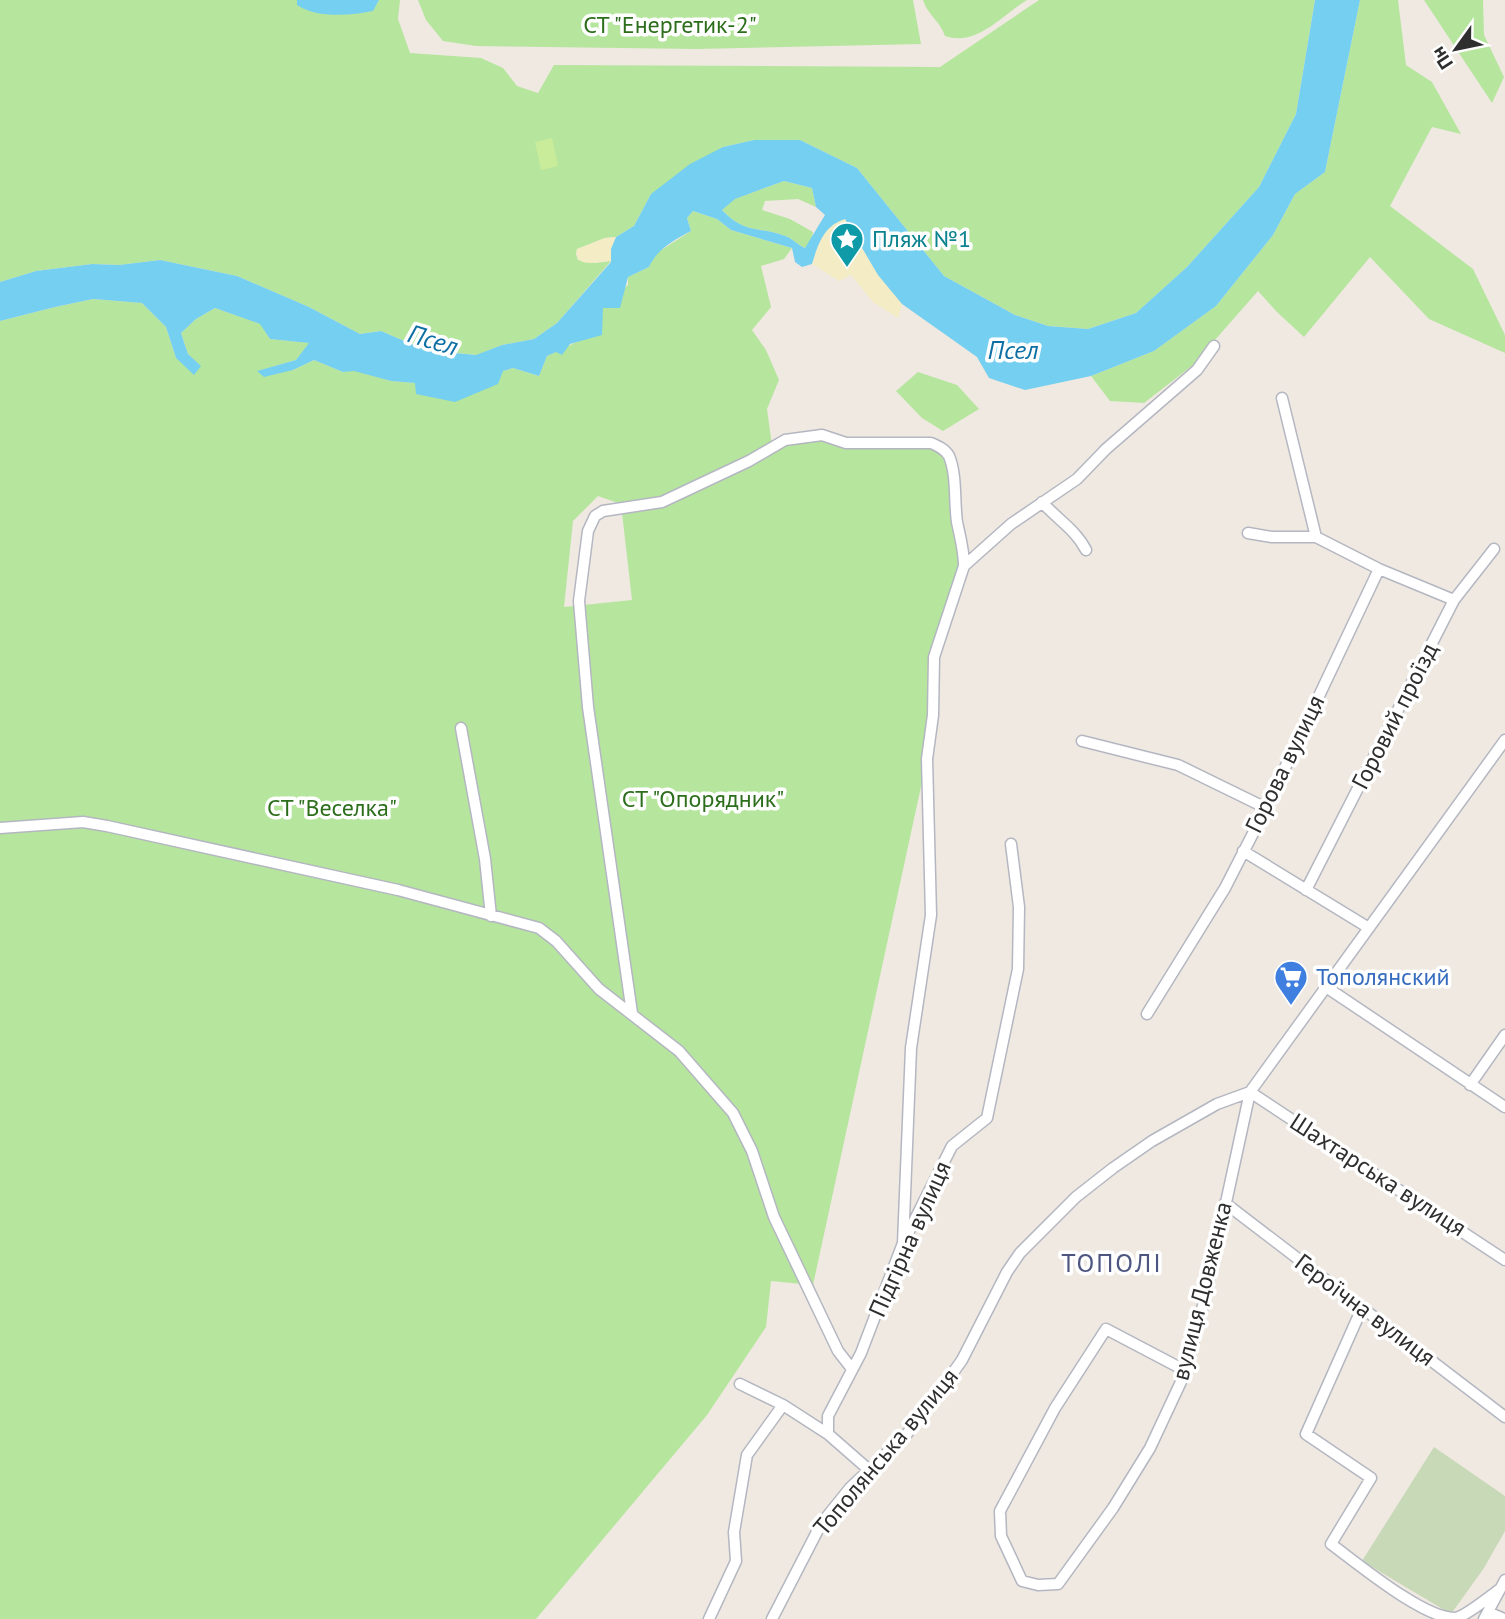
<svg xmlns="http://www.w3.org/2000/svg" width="1505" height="1619" viewBox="0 0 1505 1619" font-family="'PT Sans',sans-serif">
<rect width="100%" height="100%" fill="#efe9e1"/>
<path fill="#b6e59e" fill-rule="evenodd" d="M0,0H297V5C323,10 346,16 372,11L379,0H400L398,19L410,53L481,58L503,68L517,86L538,93L554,65L940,67L1039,0H1315L1296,114L1259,187L1187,267L1136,313L1088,329L1048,326L1015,315L944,276L857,168L800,140H754L723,147L651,194L634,226L616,237L605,238L577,249L576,254L578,260L595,263L611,261L557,323L534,339L502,345L477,355L425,350L381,331L360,334L309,307L237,276L160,260L119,265L92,264L36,271L0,282Z
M418,0H913L921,44L697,49L476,46L443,41L426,20Z
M923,0H1027C1002,15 977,47 945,36C940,21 927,14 923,0Z
M1360,0H1398L1406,65L1432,82L1461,134L1432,127L1390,206L1473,269L1505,335V353L1429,319L1370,257L1304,337L1277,312L1258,291L1193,365L1144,403L1110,401L1091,376L1154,351L1216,306L1273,235L1295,194L1325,172Z
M1424,0H1483L1484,35L1504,77L1492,103Z
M784,181L812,188L816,207L798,199L765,201L762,210L790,219L813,232L812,239L805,248C798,245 792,238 785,236C758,226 746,235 722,210L734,199Z
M693,211L717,219L731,230L792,248L784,259L761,266L771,307L752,330L766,350L779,380L767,409L772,446L822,435L834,440L931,443L945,451L964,551L934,657L927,759L813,1285L771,1281L766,1327L707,1415L536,1619H0V321L55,307L93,299L142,303L166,327L176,358L200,366L188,354L181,333L196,319L215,308L261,324L270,339L310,343L296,360L258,371L293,370L314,360L343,372L354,370L391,381L415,383L503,371L513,368L539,376L547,356L585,338L603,308L628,285V277L649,267L655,254L691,231L687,218ZM598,496L621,504L632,600L564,607L573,521Z
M918,372L957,385L979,409L943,431L922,418L896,391Z"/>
<path fill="#f3ecc5" d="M845,219L878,275L902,304L898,318L873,302L851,275L839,281L812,264C818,245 823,226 845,219Z
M616,237L611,249V261C599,261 573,270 577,249L605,238Z"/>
<path fill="#c8d9b8" d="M1434,1447L1505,1496V1531L1484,1568L1451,1614L1362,1561Z"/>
<path fill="#c9ec9a" d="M552,138L558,166L541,170L535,142Z"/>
<path fill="#75cff0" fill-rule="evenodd" d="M297,0H379L373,11C349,16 316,18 297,5Z
M1315,0H1360L1325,172L1295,194L1273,235L1216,306L1154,351L1091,376L1025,390L989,378L977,357L902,304L878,275L845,219C823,226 818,245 812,264L802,267L795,262L792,248L731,230L717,219L693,211L687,218L691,231C673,241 658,248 649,267L628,277L620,308H603L602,335L570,344L562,355L556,352L547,356L539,376L513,368L503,371L498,384L455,402L416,394L415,383L391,381L354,371L343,372L314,360L293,370L264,377L257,371L296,360L309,343L270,339L260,324L215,308L196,319L181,333L188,354L201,366L194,375L176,358L166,327L142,303L93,299L55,307L0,321V282L36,271L92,264L119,265L160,260L237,276L309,307L360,334L381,331L425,350L476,355L502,345L534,339L557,323L611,262V249L616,237L634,226L651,194L690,164L723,147L754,140H800L857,168L944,276L1015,315L1048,326L1088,329L1136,313L1187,267L1259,187L1296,114ZM784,181L812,188L816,207L825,215L805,248C798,245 792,238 785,236C759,226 746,235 722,210L735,199Z"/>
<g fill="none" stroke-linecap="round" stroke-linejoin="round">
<defs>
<path id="minor" d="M1042,502C1057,519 1076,530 1086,550
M1248,533L1272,537H1316
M964,566L1011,524L1077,479L1106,449L1197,370L1214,346
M1379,569L1454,600
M461,728L485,859L491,916
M1082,741L1178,765L1266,808
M0,828L83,822L107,826L398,890L539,928L556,941L599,989L679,1051L733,1113L752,1151L774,1217L838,1351L852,1369
M1243,851L1369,928
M1306,890L1454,600L1494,549
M1326,987L1505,1107
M632,1013L588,707L579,601L588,531L595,516L603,511L662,502L749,461L785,440L822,435L846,443H931C938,446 945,449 949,456C957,475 954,501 957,522C960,537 964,550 964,566L934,657L933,715L927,759L931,915L911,1048L903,1243
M1147,1014L1225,888L1266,808L1379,569L1316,537L1282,398
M1470,1085L1505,1035
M1225,1203L1505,1417
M1362,1308L1306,1434L1371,1478L1331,1544C1357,1563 1424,1619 1455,1618C1465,1617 1490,1596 1500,1589
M1186,1371L1106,1329L1055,1408L1000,1511L1001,1536L1022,1581L1038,1585L1058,1584L1113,1508L1150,1448L1186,1371L1207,1290L1250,1092L1505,1260
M740,1384L783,1405L828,1434L868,1469
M828,1434V1416L861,1353L903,1243L952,1146L987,1118L1018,969L1019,907L1011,844
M1488,1612L1504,1619
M709,1619L736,1561L734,1532L747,1455L783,1405
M772,1619L821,1524L850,1488L906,1435L932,1402L962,1360L1007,1272L1020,1253L1076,1197L1113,1168L1152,1141L1217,1104L1250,1092L1505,740
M1484,1619L1505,1580"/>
</defs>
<use href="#minor" stroke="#b4b7c1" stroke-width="13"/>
<use href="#minor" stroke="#fff" stroke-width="10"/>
</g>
<defs>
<symbol id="sight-pin" viewBox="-11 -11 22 30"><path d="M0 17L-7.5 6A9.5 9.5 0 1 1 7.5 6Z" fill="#0f9aa8" stroke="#fff"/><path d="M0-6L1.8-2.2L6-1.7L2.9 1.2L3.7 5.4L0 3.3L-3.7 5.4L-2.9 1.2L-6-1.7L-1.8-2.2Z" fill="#fff"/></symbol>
<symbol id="supermarket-pin" viewBox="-11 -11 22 30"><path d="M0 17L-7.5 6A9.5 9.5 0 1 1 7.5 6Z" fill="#3f7fe0" stroke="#fff"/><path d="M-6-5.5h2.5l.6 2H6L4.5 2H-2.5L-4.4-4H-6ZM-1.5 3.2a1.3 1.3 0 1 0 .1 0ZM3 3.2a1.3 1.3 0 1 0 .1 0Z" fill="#fff"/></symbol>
</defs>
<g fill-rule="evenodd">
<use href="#sight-pin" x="828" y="220" width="38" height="52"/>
<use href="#supermarket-pin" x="1272" y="958" width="38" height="52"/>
</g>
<g text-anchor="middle" stroke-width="7" stroke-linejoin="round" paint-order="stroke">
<g font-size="24" fill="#2c6e1b" stroke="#fff">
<text x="670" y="33">СТ "Енергетик-2"</text>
<text x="703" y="807">СТ "Опорядник"</text>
<text x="332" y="816">СТ "Веселка"</text>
</g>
<g font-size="24" fill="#0d838f" stroke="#fff" text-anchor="start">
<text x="872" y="247">Пляж №1</text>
</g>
<g font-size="24" fill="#2e2e2e" stroke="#fff">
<text transform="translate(1395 716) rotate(-63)" y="8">Горовий проїзд</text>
<text transform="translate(1285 764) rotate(-64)" y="8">Горова вулиця</text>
<text transform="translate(1378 1175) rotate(33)" y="8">Шахтарська вулиця</text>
<text transform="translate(910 1239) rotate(-66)" y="8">Підгірна вулиця</text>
<text transform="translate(1202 1291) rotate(-76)" y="8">вулиця Довженка</text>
<text transform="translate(1365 1310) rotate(37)" y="8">Героїчна вулиця</text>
<text transform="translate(886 1452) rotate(-50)" y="8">Тополянська вулиця</text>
</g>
<g font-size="24" fill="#366cbe" stroke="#fff" text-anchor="start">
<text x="1316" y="985">Тополянский</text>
</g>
<g font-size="26" font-style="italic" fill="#0d6fa3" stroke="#fff">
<text transform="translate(433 340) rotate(17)" y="9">Псел</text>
<text x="1013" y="359">Псел</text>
</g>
<g font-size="26" letter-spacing="2" fill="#4d5680" stroke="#fff">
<text x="1112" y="1272">ТОПОЛІ</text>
</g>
</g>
<g transform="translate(1456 49) rotate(237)" stroke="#ffffff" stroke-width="5" paint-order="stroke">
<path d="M0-5L12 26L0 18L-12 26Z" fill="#2e2e2e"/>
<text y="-10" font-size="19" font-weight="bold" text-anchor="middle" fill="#2e2e2e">Пн</text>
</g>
</svg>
